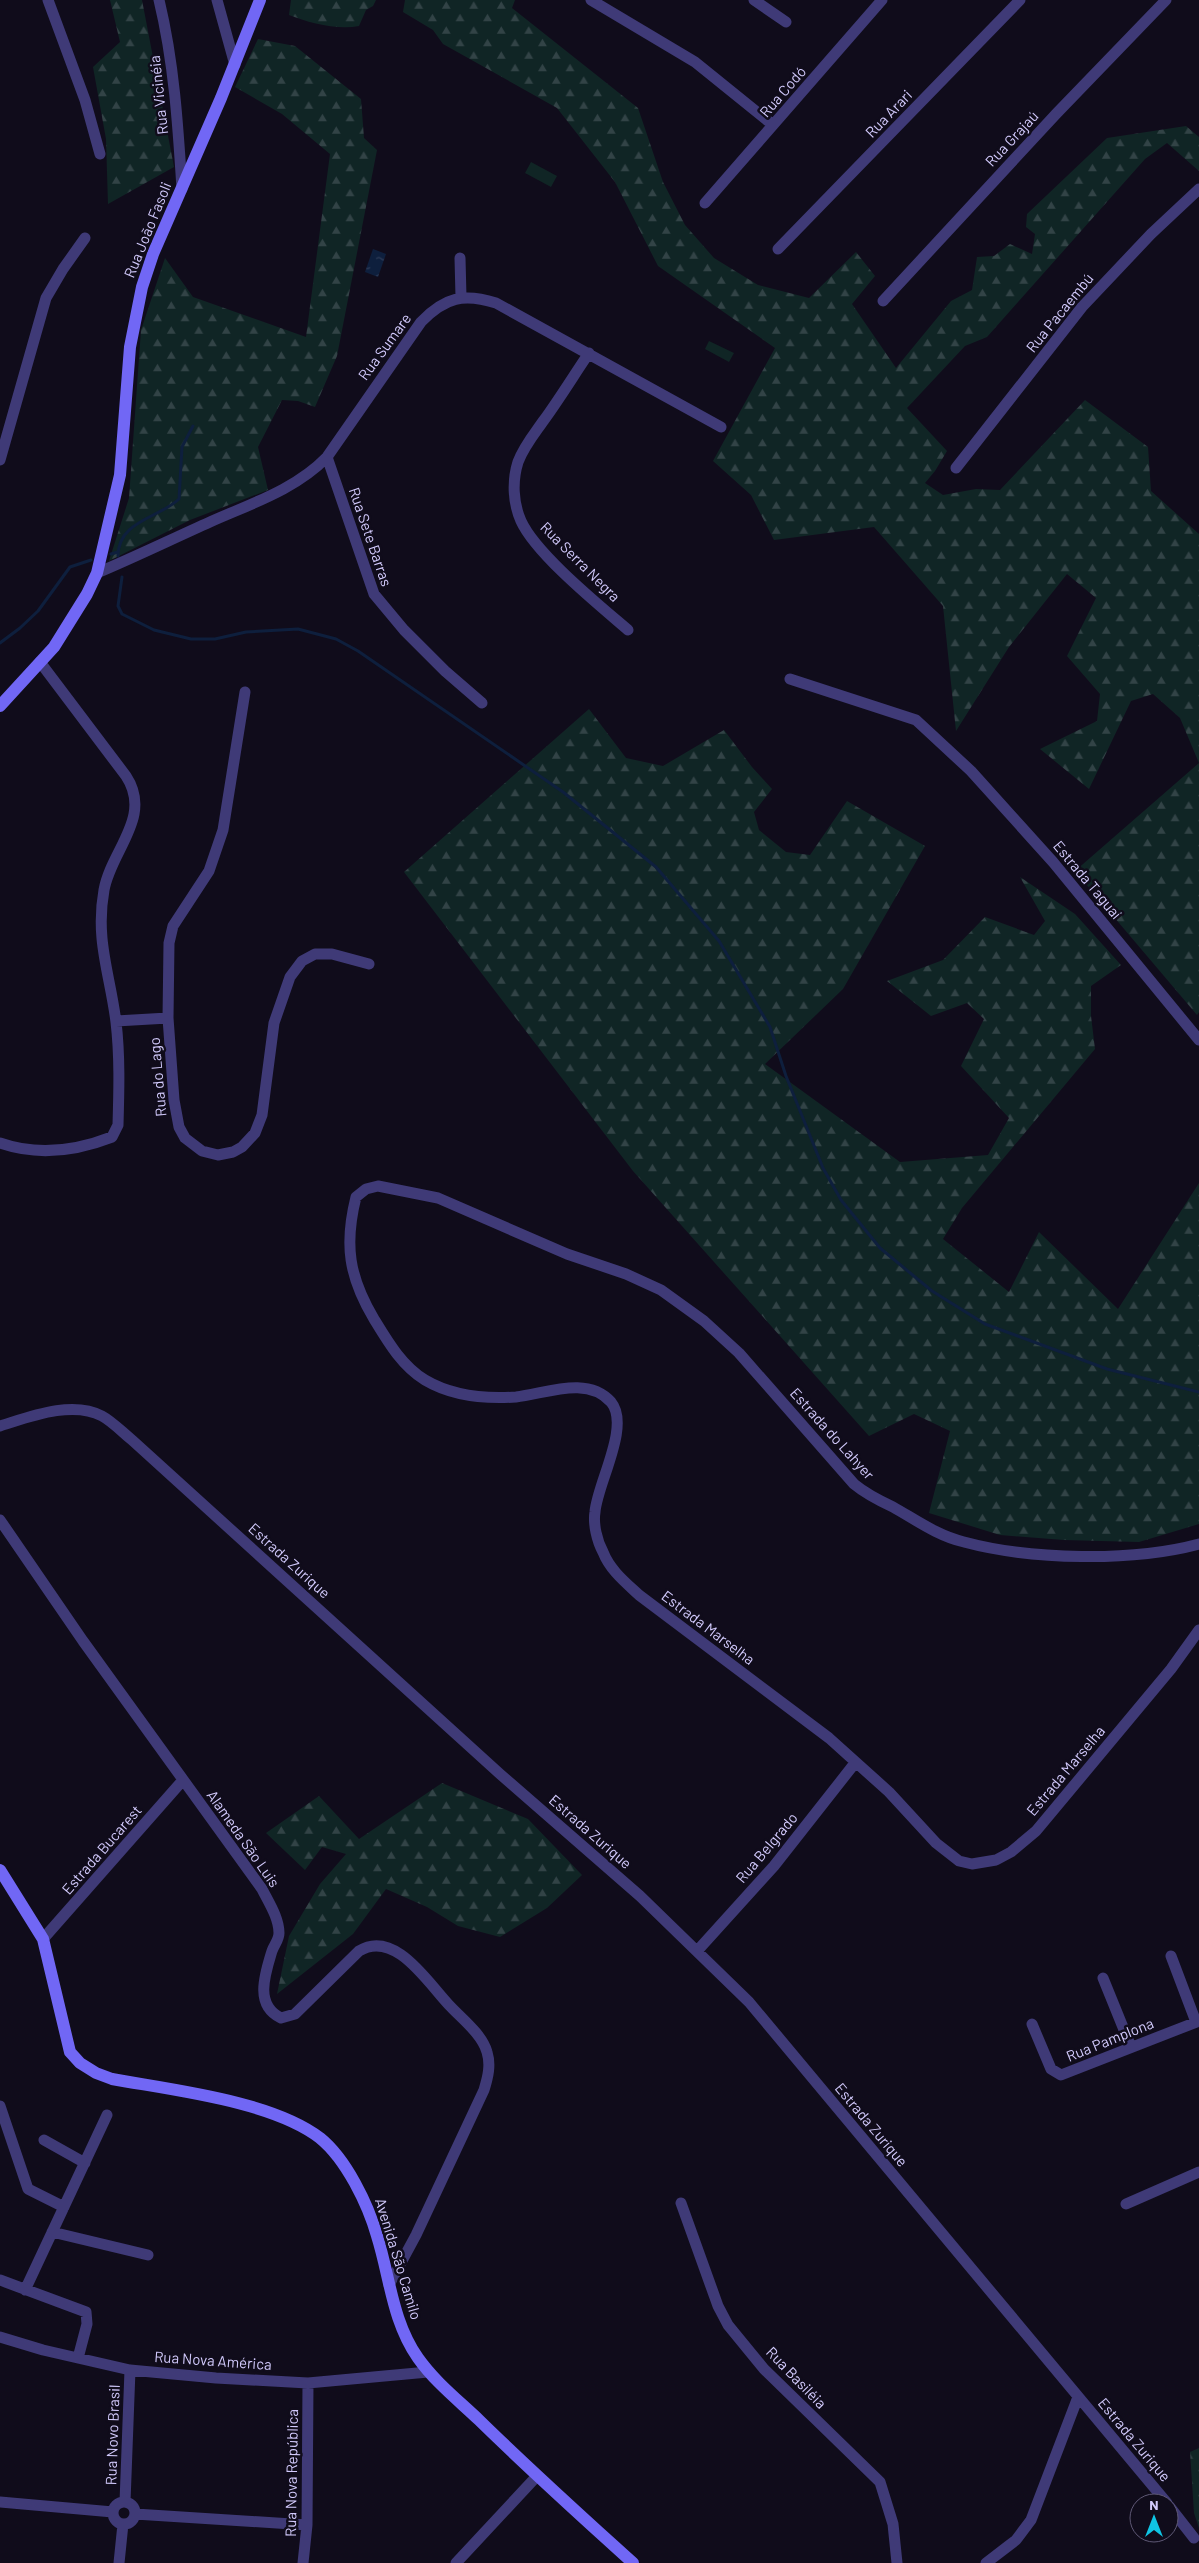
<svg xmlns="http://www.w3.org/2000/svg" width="1199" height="2563" viewBox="0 0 1199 2563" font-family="Barlow,sans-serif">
<defs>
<pattern id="forest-firs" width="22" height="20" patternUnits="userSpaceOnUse" patternTransform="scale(1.25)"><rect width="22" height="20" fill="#102525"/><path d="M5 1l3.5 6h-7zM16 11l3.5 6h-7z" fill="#324346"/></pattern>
<pattern id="water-ripples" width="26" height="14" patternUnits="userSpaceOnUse" patternTransform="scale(1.25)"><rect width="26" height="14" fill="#0e1f3d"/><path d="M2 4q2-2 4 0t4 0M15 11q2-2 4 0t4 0" fill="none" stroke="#303e5a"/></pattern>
</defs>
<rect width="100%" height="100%" fill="#100c1b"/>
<path fill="url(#forest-firs)" d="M110,0H142L174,167L108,204L106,139L93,67L120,42Z
M291,0H376L373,6L366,10L359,26C337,30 309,23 289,15Z
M405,0H515L512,8L638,108L663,182L685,225L714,258L758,285L809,298L856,252L875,276L852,304L896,368L951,301L972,290L977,257L994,256L1010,244L1032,254L1035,234L1026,227L1027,214L1107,138L1186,126L1199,137V171L1167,143L1145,159L987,337L965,346L907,408L947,451L935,471L925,483L943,495L976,489L1000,490L1085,400L1148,447L1151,491L1199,534V1012L1197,1015L1075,871L1199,763L1180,718L1153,694L1131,701L1089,789L1040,749L1097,721L1100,694L1067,656L1096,598L1067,574L1009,647L956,731L943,606L874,527L774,540L751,495L713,461L775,348L658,266L615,182L557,108L443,44L433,30L403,12Z
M258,39L295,46L361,99L364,138L377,150L337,356L315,407L298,401L282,400L258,447L268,490L190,520L109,561L129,498L141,330L165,258L193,297L306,337L330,154L282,114L235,87Z
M589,709L626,758L663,766L724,730L752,767L772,789L754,812L759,830L786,852L810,855L847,801L925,846L843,989L765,1064L900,1162L988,1155L1009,1118L961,1066L984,1019L967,1003L931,1016L887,981L943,960L985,917L1034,935L1045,921L1020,877L1075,914L1121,965L1091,986V1016L1095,1049L962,1208L943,1239L1009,1292L1039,1232L1118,1309L1199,1183V1524L1139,1542L1064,1540L1000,1535L929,1513L950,1431L914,1414L869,1436L633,1171L404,872Z
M442,1783L528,1819L582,1875L547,1908L500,1937L458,1926L427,1907L386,1889L353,1934L277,1994L289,1936L320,1884L346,1854L322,1847L305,1870L266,1833L319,1796L359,1839Z
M1199,2448V2528L1194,2513L1190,2452Z"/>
<path fill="#102525" d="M531,162L557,176L551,187L525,173Z
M709,341L734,353L729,362L705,349Z"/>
<path fill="url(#water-ripples)" d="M373,249L386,254L378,277L365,272Z"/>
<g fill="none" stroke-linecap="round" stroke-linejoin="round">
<path stroke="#0e1f3d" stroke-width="3" d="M111,554L118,552
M118,556C118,521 159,518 179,499L182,447L193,426
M122,577L118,606L122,614L154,630L191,639H215L246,632L298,629L336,639L358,651L563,792L656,867L719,941L770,1027L786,1076L823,1168L841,1200L880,1248L932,1291L985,1324L1107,1369L1199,1392
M0,643L20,628L38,611L70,567L91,560"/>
<path stroke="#3f3a77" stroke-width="11" d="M48,0L85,100L100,154
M159,0C174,62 178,125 182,189
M217,0L235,65
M591,0L695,62L773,125
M754,0L786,22
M705,203L882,0
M778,249L1020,0
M460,258L461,297
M883,301L1056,114L1166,0
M589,353C574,375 560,398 544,420C535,433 524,446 518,462C512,481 513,503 521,521C536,554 599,605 628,630
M327,457L374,594L404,630L445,671L482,703
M0,460L46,298L63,269L85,238
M956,468L1082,307L1151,234L1199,189
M97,573C135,557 172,539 210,522C250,504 295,490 327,457L421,322C445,297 464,293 496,303L721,427
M790,679L916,720L971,771L1053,862L1199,1040
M245,692L223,830L209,871L173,926L169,943L168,1018L174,1100L179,1127L185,1138L202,1151L218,1155L233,1152L242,1147L255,1133L262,1115L274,1023L290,977L302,961L315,954H332L369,964
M116,1021L168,1018
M0,1143C37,1156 76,1151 112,1137L118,1125C119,1091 120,1056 116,1022C110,974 95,940 104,890C111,850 153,817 126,776L40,662
M0,1426C29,1417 72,1400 102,1416C113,1422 123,1433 132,1440L500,1774L640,1896L749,2002L1167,2503
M0,1520L83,1641L262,1889C269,1903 279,1918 279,1933C279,1940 274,1945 272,1951C265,1974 254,2005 281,2018L295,2014L359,1951C395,1929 428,1983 449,2005C461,2018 482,2034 487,2052C491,2065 488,2077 484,2090L416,2235L389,2285
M1199,1544C1132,1562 1031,1560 964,1542C938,1536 916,1520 893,1507C878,1500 866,1494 854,1484L739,1353L704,1321L661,1290L626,1274L567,1254L438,1198L378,1186L366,1189L356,1197C344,1245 349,1277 374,1319C388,1342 402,1366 425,1380C452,1396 486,1399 516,1397C545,1394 587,1375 611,1402C631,1426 597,1484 595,1512C593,1524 597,1541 603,1552C610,1570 625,1582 639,1595L829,1738L889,1792L936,1843L959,1861L972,1864L996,1860L1011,1852L1036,1831L1171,1669L1199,1630
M43,1939L183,1780
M698,1950L774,1866L855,1763
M1171,1956L1196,2022
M1103,1978L1131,2047
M1032,2024L1051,2069L1061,2075L1199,2021
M0,2106L28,2189L64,2207
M44,2140L85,2163
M681,2203L718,2306L728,2325L764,2369L880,2482L893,2524L897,2563
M1126,2204L1199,2172
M52,2232L148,2255
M0,2280L86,2312L87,2324L78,2358
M25,2290L107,2115
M0,2337L43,2350L130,2370L216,2378L308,2383L428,2372
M0,2502L113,2512
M125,2502L130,2370
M113 2513a11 11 0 1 1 22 0a11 11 0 1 1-22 0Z
M1169,2506L1194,2538
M135,2514L307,2525
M119,2563L123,2524
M303,2563L307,2525L308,2383
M456,2563L537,2476
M986,2563L1016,2540L1031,2520L1078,2397"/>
<path stroke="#7167f5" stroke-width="12" d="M0,706L54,647L87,594L97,573L120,475L130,347L142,287L153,254L221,98L260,0
M0,1870L43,1939L70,2052L80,2063L96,2073L112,2079C172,2090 272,2101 320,2138C346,2159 368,2204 377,2236C390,2277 392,2321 418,2358C435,2382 458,2400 479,2420C529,2469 581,2516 633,2563"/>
</g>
<g text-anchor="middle" stroke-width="5" stroke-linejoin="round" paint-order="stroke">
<g font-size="15" fill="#d2cafc" stroke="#100c1b">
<text transform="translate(783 92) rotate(-49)" y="5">Rua Codó</text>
<text transform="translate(159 95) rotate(-96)" y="5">Rua Vicinéia</text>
<text transform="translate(889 114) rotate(-46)" y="5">Rua Arari</text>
<text transform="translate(1012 139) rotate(-47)" y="5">Rua Grajaú</text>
<text transform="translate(148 230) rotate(-68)" y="5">Rua João Fasoli</text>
<text transform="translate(1060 313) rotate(-51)" y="5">Rua Pacaembú</text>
<text transform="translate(385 347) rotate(-54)" y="5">Rua Sumare</text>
<text transform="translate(370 537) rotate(71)" y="5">Rua Sete Barras</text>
<text transform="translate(580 562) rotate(45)" y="5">Rua Serra Negra</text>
<text transform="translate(1087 880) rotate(50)" y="5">Estrada Taguaí</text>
<text transform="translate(158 1077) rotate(-95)" y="5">Rua do Lago</text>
<text transform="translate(832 1434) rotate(48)" y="5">Estrada do Lahyer</text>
<text transform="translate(289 1561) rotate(42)" y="5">Estrada Zurique</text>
<text transform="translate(708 1628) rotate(37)" y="5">Estrada Marselha</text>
<text transform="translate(1066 1771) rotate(-50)" y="5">Estrada Marselha</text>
<text transform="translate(590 1832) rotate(41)" y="5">Estrada Zurique</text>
<text transform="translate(243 1839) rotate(55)" y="5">Alameda São Luis</text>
<text transform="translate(767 1848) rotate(-50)" y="5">Rua Belgrado</text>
<text transform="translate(102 1850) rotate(-49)" y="5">Estrada Bucarest</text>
<text transform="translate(1110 2040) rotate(-22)" y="5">Rua Pamplona</text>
<text transform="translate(871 2125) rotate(50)" y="5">Estrada Zurique</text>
<text transform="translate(398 2259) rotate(73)" y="5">Avenida São Camilo</text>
<text transform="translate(213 2361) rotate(4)" y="5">Rua Nova América</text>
<text transform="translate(796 2378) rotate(46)" y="5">Rua Basiléia</text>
<text transform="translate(113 2435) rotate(-88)" y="5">Rua Novo Brasil</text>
<text transform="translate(1134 2440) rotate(50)" y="5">Estrada Zurique</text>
<text transform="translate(292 2473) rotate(-89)" y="5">Rua Nova República</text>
</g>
</g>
<g transform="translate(1154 2518)"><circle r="24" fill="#100c1b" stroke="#5e5875"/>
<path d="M0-4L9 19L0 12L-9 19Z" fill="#0fc4e3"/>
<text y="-8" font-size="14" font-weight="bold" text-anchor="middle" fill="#d2cafc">N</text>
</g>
</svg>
